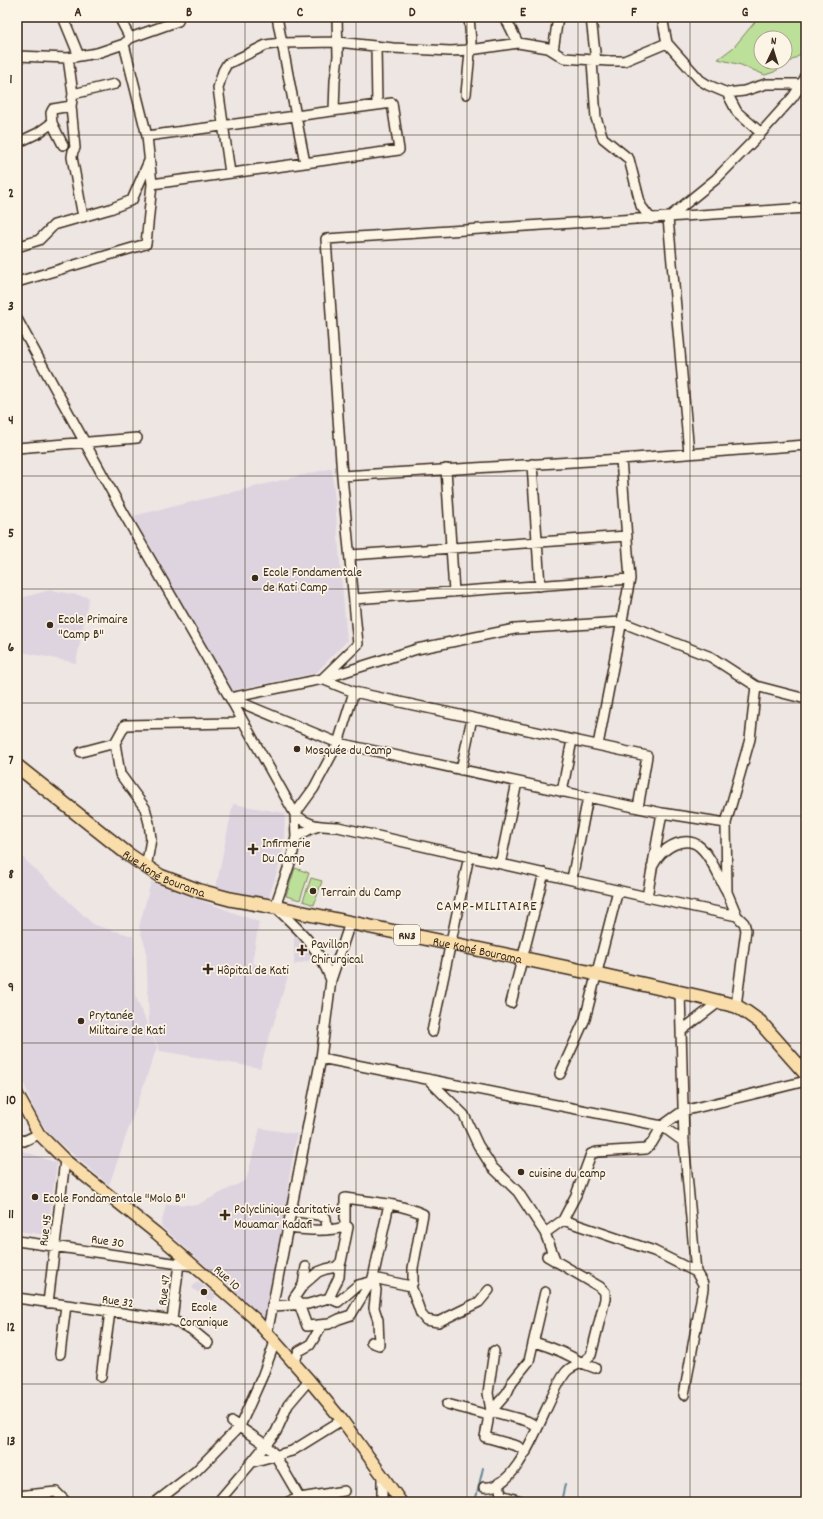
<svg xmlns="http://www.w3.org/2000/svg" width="823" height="1519" viewBox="0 0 823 1519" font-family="Dekko,sans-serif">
<rect width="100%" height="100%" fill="#eee6e3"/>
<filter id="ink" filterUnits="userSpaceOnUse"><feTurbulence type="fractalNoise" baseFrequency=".025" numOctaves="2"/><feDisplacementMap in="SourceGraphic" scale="8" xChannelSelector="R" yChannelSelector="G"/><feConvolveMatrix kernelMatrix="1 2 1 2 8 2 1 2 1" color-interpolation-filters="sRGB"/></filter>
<g filter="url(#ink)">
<path fill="#ded4e0" d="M332,468L347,641L316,673L230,691L133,516Z
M50,590L89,597L76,663L17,651V599Z
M233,804L285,813L284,841L282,857L269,897L266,899L216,887Z
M17,852L94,925L133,936L135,995L157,1047L109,1185L49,1134L36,1114L17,1066Z
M151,882L259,922L252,963L288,976L260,1068L160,1051L149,1025L146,948L139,927Z
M294,935L312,953L314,959L294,965Z
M260,1128L297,1134L287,1190L292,1192L264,1318L161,1226L166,1204L197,1205L246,1180Z
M17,1149L57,1163L47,1235L17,1231Z
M197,1281L216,1296L211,1302L192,1288Z"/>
<path fill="#bcdf99" stroke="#7c845c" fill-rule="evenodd" d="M759,17H806V51L774,72L765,75L741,65L718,59L734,47ZM761,38H785V62H761Z
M295,868L309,873L300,900L286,896Z
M311,878L322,881L314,905L303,901Z"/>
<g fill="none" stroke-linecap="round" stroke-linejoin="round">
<path stroke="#698797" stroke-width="2" d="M475,1502L483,1468
M561,1502L565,1484"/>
<defs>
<path id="minor" d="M63,17L79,56
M119,17L130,38
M277,17L305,163
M503,17L508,23L518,43
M662,17L667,43L700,80L708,85L727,93L744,91L766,84H806
M591,18L596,61
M376,46L377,105
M553,51L558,17
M17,56L68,58L97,53L124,44L130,38L178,21
M68,58L73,94L71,106L75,148L73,151L72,157L83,217
M592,61L596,118L603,138L629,159L641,206L651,219
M727,93L737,112L761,133
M73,94L115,84
M466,94L471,42L469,17
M334,111L335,81L338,56L337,17
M52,123L63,145
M147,136L392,103L399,150L152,184
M17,143L38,133L52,123L51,113L53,109L71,106
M230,173L218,88L223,71L227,64L266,45L281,43L338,42L393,48L450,51L470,50L518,43L548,48L564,58L609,61H624L667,43
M17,247L39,240L54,225L110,209L132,200L149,161
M17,282L146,244L152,184L147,136L124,44
M17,319L123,512L230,698L295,814C310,827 319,826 338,827L647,897L737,916L744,923L746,930L736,1006
M17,448L137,438
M689,453L668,218L716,179L761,133L793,97L801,85L806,76
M532,464L540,586
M446,469L454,592
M342,476L621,459L806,445
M350,555L627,536
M354,599L630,579
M756,686L806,699
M230,698L322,679L417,649L515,629L621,622L711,657L756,686L750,739L726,823L727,892L737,916
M230,698L338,743L662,813L726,823
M598,745L630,579L621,459
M81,752L115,743
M461,770L472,718
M562,792L572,740
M638,808L647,756L354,692L322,679L358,644L342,476L326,239L806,208
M296,837L310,829L319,826
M501,860L517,782
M652,867C655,862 659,855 663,852C673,843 689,837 700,847C711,856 719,878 726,890
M146,868L151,839L149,823L145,808L120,774L115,743L125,725L235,723L242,720
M572,879L588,797
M647,897L662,813
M331,980C319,948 300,930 275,907L292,857L296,837L295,814L314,788L338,743L354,692
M680,992L684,1142L696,1272L703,1284V1289L684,1395
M511,1003L544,873
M681,1031L719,1002
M432,1032L469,856
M321,1058L662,1126L683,1111L806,1081
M560,1074L585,1019L618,890
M428,1079L464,1115L478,1145L492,1167L518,1192L545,1233L556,1262
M17,1139L24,1141L39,1134
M291,1211L318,1215L326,1218L327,1230
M563,1220L654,1251L696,1272
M288,1228C307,1230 326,1232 345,1227V1198C372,1202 398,1203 423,1214L413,1268V1282L411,1286L421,1314L426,1320L438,1322L479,1302L489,1290
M545,1233L563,1220L576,1195L591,1154L597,1152L646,1149L652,1143L662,1126L684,1142
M17,1241L194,1266
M547,1256L600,1287L605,1292V1299L591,1355L582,1363L595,1368
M306,1267L303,1285L294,1298L299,1304L307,1326L329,1324L339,1319L351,1315L373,1278L389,1204
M303,1285L318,1272L326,1269L336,1267L341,1262L348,1227H345
M17,1298L172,1320L191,1329L208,1343
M329,1298L338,1302L358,1285L370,1282
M48,1303L65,1160
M272,1306L308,1304L329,1298L339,1277L340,1263
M172,1320L179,1263
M267,1334L321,1058L331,980L350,923
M371,1342L379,1345L378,1320L374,1308L376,1290L373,1278L411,1286
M534,1342C551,1347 567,1353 582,1363
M60,1354L66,1305
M294,1363L299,1351L310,1345L322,1325
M101,1377L110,1312
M447,1404L488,1415L494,1412L527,1421L538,1427
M491,1411L488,1393L494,1351
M232,1422L266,1445L275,1455L300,1498
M526,1452L517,1446L485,1437L488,1421V1415L507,1393L512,1382L529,1361L545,1292
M252,1462L276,1432L288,1405L309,1380
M499,1483L501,1495L524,1502
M484,1487C522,1492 546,1396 566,1372C570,1367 576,1365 582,1363
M17,1496L56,1492L66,1502
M156,1502L196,1471L240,1426L262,1377L275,1342
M218,1502L252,1462L292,1451L342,1420
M288,1502L300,1498L344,1491
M382,1502V1475"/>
<path id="major" d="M17,1094L39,1134L65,1160L156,1233L254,1318L309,1380L342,1420L382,1475L401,1502"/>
<g id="highway">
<path id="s1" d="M17,766L129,855L160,876L200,891L230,899L275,907L597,974L700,997L736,1006L746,1012L760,1022L806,1074"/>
</g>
</defs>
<use href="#minor" stroke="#3b2a1e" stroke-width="12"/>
<use href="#major" stroke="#3b2a1e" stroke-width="14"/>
<use href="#highway" stroke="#3b2a1e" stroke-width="16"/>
<use href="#minor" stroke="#fcf5e5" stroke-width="9"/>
<use href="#major" stroke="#f9deab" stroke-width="11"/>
<use href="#highway" stroke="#f9deab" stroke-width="13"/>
</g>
</g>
<path fill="none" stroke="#3b2a1e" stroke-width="1" stroke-opacity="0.55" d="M133,17V1502M245,17V1502M356,17V1502M467,17V1502M578,17V1502M690,17V1502M17,135H806M17,249H806M17,362H806M17,476H806M17,589H806M17,703H806M17,816H806M17,930H806M17,1043H806M17,1157H806M17,1270H806M17,1384H806"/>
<g fill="#3b2a1e" stroke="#fcf5e5" stroke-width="1.5">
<circle cx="255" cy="578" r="4"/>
<circle cx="50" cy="625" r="4"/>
<circle cx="297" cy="749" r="4"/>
<path d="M251 843h4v4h4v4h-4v4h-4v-4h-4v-4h4z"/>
<circle cx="313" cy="891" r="4"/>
<path d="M300 944h4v4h4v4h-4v4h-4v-4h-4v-4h4z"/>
<path d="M206 963h4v4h4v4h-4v4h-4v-4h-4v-4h4z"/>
<circle cx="81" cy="1021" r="4"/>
<circle cx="521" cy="1172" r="4"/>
<circle cx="35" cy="1197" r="4"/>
<path d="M223 1209h4v4h4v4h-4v4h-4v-4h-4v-4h4z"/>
<circle cx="204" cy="1292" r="4"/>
</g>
<g text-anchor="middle" stroke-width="3.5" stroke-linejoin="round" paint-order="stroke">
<rect fill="#fcf5e5" stroke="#75675a" stroke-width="1" x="394" y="925" width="26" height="20" rx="3"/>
<g font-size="12" font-weight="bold" fill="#3b2a1e">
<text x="407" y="939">RN3</text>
</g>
<g font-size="13" fill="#3b2a1e" stroke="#fcf5e5" text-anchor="start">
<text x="263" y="576">Ecole Fondamentale<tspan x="263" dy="15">de Kati Camp</tspan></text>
<text x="58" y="623">Ecole Primaire<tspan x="58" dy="15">"Camp B"</tspan></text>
<text x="305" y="754">Mosquée du Camp</text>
<text x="262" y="847">Infirmerie<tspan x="262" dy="15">Du Camp</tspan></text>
<text x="321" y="896">Terrain du Camp</text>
<text x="311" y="948">Pavillon<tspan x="311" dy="15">Chirurgical</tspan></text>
<text x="217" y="974">Hôpital de Kati</text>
<text x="89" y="1019">Prytanée<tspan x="89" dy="15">Militaire de Kati</tspan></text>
<text x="529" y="1177">cuisine du camp</text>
<text x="43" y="1202">Ecole Fondamentale "Molo B"</text>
<text x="234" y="1213">Polyclinique caritative<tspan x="234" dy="15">Mouamar Kadafi</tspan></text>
<text x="204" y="1311" text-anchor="middle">Ecole<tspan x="204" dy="15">Coranique</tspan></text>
</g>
<g font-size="13" fill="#3b2a1e" stroke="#fcf5e5">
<text dy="5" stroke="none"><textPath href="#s1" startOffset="183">Rue Koné Bourama</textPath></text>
<text dy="5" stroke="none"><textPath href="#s1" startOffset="507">Rue Koné Bourama</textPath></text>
<text transform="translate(44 1230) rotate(-83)" y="5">Rue 45</text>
<text transform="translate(108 1240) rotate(8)" y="5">Rue 30</text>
<text transform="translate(228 1277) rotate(42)" y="5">Rue 10</text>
<text transform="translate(163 1290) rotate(-83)" y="5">Rue 47</text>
<text transform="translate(118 1300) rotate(8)" y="5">Rue 32</text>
</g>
<g font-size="14" letter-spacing="1" fill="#3b2a1e" stroke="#fcf5e5">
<text x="487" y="910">CAMP-MILITAIRE</text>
</g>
</g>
<rect width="823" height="1519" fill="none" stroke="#fcf5e5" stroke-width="44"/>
<g transform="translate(773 50) rotate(4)"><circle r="19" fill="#fcf5e5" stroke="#afa495"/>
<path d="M0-3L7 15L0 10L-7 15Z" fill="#3b2a1e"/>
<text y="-6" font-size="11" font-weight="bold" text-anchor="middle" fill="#3b2a1e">N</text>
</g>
<rect x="22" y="22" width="779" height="1475" fill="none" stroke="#3b2a1e" stroke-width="1.5"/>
<g font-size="13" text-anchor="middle" font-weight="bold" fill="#3b2a1e">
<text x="78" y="16">A</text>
<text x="189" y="16">B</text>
<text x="300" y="16">C</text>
<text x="412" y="16">D</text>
<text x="523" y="16">E</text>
<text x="634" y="16">F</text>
<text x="745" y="16">G</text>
<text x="11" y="83">1</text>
<text x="11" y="197">2</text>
<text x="11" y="310">3</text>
<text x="11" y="424">4</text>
<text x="11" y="537">5</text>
<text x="11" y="651">6</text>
<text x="11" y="764">7</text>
<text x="11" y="878">8</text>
<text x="11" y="991">9</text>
<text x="11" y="1104">10</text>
<text x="11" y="1218">11</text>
<text x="11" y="1331">12</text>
<text x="11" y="1445">13</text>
</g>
</svg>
